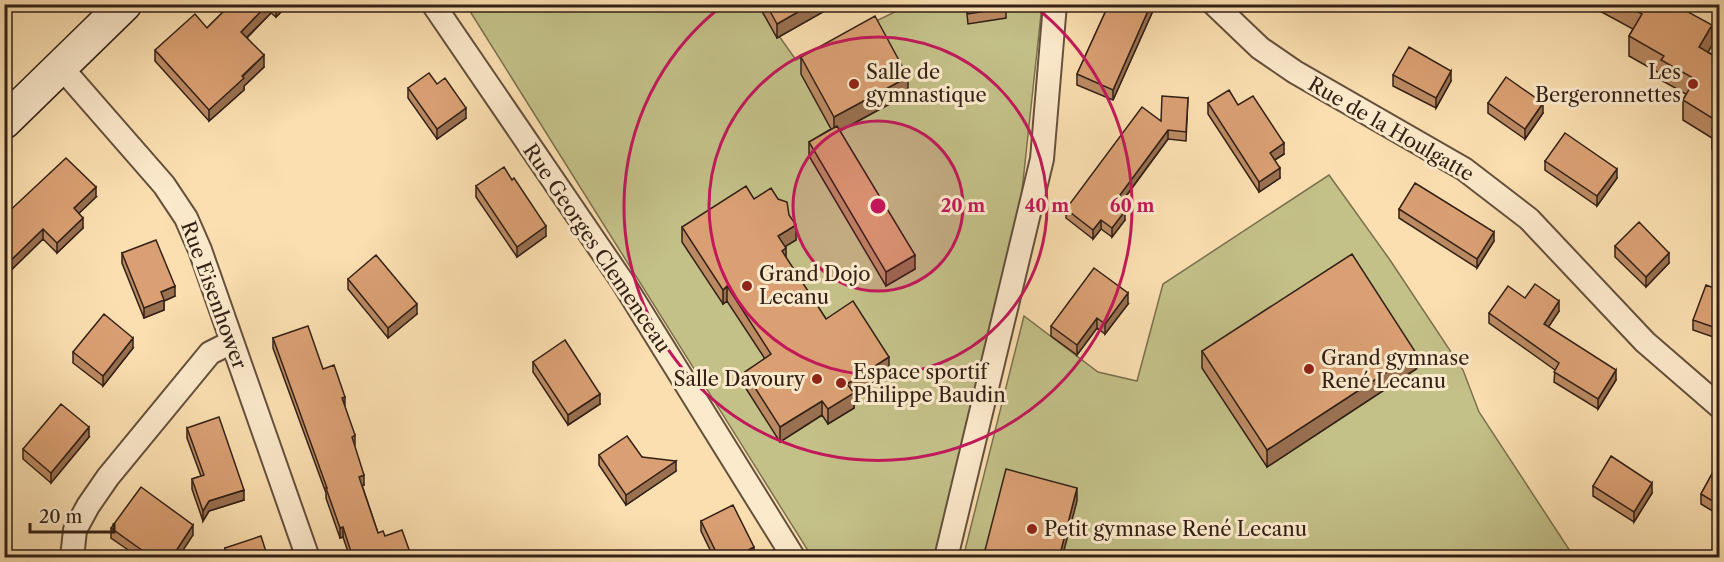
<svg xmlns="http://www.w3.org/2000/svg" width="1724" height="562" viewBox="0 0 1724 562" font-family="'Libre Caslon Text',serif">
<rect width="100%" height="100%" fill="#fbdfb0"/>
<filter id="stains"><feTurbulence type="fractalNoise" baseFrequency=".00333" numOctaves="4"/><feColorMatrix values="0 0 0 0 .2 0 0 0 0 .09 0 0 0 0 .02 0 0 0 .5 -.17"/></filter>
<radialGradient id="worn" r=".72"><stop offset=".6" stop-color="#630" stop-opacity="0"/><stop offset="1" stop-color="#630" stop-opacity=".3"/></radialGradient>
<path fill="#c3c088" stroke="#7b7050" stroke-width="1.5" d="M466,5H757L796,60L909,5H1042L1020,209L938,557H812Z
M1329,175L1390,260L1463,370L1479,412L1574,557L963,558L1024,316L1098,372L1137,381L1163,284Z"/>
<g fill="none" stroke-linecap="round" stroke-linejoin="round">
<defs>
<path id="street" d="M433,4L622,281L794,558
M1214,4L1260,48L1295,72L1464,169L1529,219L1645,342L1720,407
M61,67L164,185L186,218L200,250L308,558
M72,558L75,530L88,506L108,477L210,353L232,342
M946,558L1042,159L1055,4"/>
<path id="secondary" d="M4,122L125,4"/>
</defs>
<use href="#street" stroke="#65503d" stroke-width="26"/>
<use href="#secondary" stroke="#332117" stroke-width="36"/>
<use href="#street" stroke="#fceacc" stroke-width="22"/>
<use href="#secondary" stroke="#fceacc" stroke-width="33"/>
</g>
<path fill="#bb8a63" stroke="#332117" stroke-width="1.5" d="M231,4H289L276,17L271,13L247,38L264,67L244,86V90L209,121L155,61V50L207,28Z
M758,4H837L777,38Z
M966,4H1006V18L968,24Z
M1109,4H1156L1113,100L1077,85V74Z
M1587,4H1680V8L1712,45L1708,52L1719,59V153L1712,149V138L1683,120V100L1686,94L1661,80V74L1629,56V36L1633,29Z
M801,57L908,94L840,131L915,269L886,286L809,156V142L831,129L801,74Z
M1393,75L1451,81L1436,108L1393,86Z
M437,84L466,118L437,139L408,98V88Z
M1188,98L1186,141L1168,139L1119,206L1125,220L1112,237L1101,229L1093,239L1066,218V209L1161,121Z
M1208,103L1238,105L1284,154L1275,160L1280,178L1259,192L1208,114Z
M1488,103L1543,113L1525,139L1488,113Z
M1545,161L1617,178L1597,206L1545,170Z
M476,186L546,236L517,257L476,197Z
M96,197L79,213L83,228L57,253L43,239L4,277V216Z
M754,199L789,215L796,240L785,246L786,258L826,319L889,372L854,395V408L828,424L822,415L780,442L745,387V372L765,359L727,301L723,304L682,242V227Z
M1399,209L1494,241L1477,268L1399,218Z
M1615,246L1669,263L1646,287L1615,257Z
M122,253L175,296L164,301V310L144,318L122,263Z
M348,279L417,314L388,338L348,289Z
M1719,290V339L1693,330V320Z
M1525,298L1559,311L1548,327L1616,380L1598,409L1554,382L1555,370L1489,323V313Z
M1128,304L1105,334L1097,328L1077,355L1051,336V326Z
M273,338L323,369L345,407L364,485H362L378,533L385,536L412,558H350L343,537L340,538L326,498V493L273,348Z
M133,348L103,386L73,363V352Z
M1202,351L1416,369L1267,467L1202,368Z
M533,362L600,404L568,425L533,372Z
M187,428L244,500L209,511L203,521L192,489V479L201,476L187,438Z
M89,437L51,483L23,459V449Z
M599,455L642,457L676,471L626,505L599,465Z
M1719,461V515L1701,504V494Z
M1593,486L1652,493L1634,522L1593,496Z
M701,521L754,557L714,558L701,531Z
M111,528L193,535L134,554L111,538Z
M225,548L268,558H225Z"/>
<path fill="#997050" stroke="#332117" stroke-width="1.5" d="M268,4H271V13L241,43V32Z
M277,4H289L276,17V6Z
M812,4H837L777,38V24Z
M1151,4H1156L1113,100V90Z
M1712,25V45L1699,68V47Z
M264,55V67L244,86V90L209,121V110Z
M1451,71V81L1436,108V98Z
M908,77V94L834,134V117Z
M1543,103V113L1525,139V129Z
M466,108V118L437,139V129Z
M1168,130V139L1114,212V203Z
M1284,143V154L1270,163V153Z
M1280,168V178L1259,192V182Z
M1617,169V178L1597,206V196Z
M96,187V197L74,218V208Z
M1125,211V220L1112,237V228Z
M83,218V228L57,253V243Z
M1101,220V229L1093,239V230Z
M796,225V240L778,251V236Z
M546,226V236L517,257V247Z
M43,229V239L4,277V267Z
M1494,232V241L1477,268V259Z
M786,248V263L782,251Z
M1669,253V263L1646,287V277Z
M915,255V269L886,286V272Z
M175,286V296L164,301V310L144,318V308L161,292Z
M727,286V301L723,304V290Z
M1128,293V304L1105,334V324Z
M1559,301V311L1544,334V324Z
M417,304V314L388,338V328Z
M1097,318V328L1077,355V345Z
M133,338V348L103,386V376Z
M1416,353V369L1267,467V450Z
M889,357V372L854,395V408L828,424V409L847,384Z
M1616,370V380L1598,409V399Z
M600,394V404L568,425V415Z
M345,397V407L342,398Z
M822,401V415L780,442V427Z
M89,427V437L51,483V473Z
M355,435V445L352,447V437Z
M676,461V471L626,505V495Z
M364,475V485L359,487V477Z
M1652,483V493L1634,522V512Z
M1077,488V501L1062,558H1059Z
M244,490V500L209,511L203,521V511L209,501Z
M193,525V535L178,558H174V554Z
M343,527V537L340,538V528Z
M754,547V557L753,558H734Z"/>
<path fill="#daa073" stroke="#332117" stroke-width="1.5" d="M231,4H268L241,32L264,55L242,76L244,78L209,110L155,50L195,14L207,28Z
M766,4H812L777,24Z
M967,4H1006V8L968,14Z
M1109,4H1151L1113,90L1077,74Z
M1624,4H1678L1677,6L1712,25L1699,47L1719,59V133L1712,129L1717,121L1683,100L1695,79L1661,60L1664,56L1629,36L1642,14Z
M875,16L908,77L834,117L801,57Z
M1409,47L1451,71L1436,98L1393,75Z
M429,73L437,84L445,78L466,108L437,129L408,88Z
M1506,77L1543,103L1525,129L1488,103Z
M1229,90L1238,105L1253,96L1284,143L1270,153L1280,168L1259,182L1208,103Z
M1162,96L1188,98L1186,132L1168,130L1114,203L1125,211L1112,228L1101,220L1093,230L1066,209L1142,107L1161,121Z
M837,126L915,255L886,272L809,142Z
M1565,133L1617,169L1597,196L1545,161Z
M66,158L96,187L74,208L83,218L57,243L43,229L4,267V216Z
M504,167L512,180L514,178L546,226L517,247L476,186Z
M1415,183L1494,232L1477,259L1399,209Z
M746,186L754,199L771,188L778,199L787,202L789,215L796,225L778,236L786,248L782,251L826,319L853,301L889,357L847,384L854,393L828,409L822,401L780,427L745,372L771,354L727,286L723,290L682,227Z
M1639,222L1669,253L1646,277L1615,246Z
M156,240L175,286L161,292L164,300L144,308L122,253Z
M1352,254L1416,353L1267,450L1202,351Z
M376,255L417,304L388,328L348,279Z
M1094,268L1128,293L1105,324L1097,318L1077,345L1051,326Z
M1535,284L1559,301L1544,324L1616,370L1598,399L1554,372L1559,363L1489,313L1508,286L1525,298Z
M1706,285L1719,290V329L1693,320Z
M104,314L133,338L103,376L73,352Z
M308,326L323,369L334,365L345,397L342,398L355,435L352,437L364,475L359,477L378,533L383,531L385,536L402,530L412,558H353L343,527L340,528L326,488H327L273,338Z
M565,340L600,394L568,415L533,362Z
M61,404L89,427L51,473L23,449Z
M219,417L244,490L209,501L203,511L192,479L204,475L187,428Z
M627,436L642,457L676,461L626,495L599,455Z
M1611,456L1652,483L1634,512L1593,486Z
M1719,461V505L1701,494Z
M1006,469L1077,488L1059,558H983Z
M141,487L193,525L174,554L175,558H124L143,551L111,528Z
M733,505L754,547L734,558H719L701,521Z
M261,536L268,558H229L225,548Z"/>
<circle cx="878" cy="206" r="85" fill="#c2185b" fill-opacity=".12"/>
<g fill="none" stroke="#c2185b" stroke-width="3">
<circle cx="878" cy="206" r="85"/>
<circle cx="878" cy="206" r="169"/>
<path d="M1034 6A254 254 0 1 1 722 6"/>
</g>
<g fill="#8f2418" stroke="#fceacc" stroke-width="2">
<circle cx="854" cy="84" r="6"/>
<circle cx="1693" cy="84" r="6"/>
<circle cx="747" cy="286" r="6"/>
<circle cx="1309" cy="369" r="6"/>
<circle cx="817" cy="379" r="6"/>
<circle cx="841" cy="383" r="6"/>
<circle cx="1032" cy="529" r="6"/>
</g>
<g text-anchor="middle" stroke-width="6" stroke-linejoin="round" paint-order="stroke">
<g font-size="20" fill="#332117" stroke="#fceacc" text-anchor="start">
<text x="866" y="79">Salle de<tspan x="866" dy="23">gymnastique</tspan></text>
<text x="1681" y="79" text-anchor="end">Les<tspan x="1681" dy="23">Bergeronnettes</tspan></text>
<text x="759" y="281">Grand Dojo<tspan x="759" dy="23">Lecanu</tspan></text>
<text x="1321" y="365">Grand gymnase<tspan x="1321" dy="23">René Lecanu</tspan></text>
<text x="853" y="379">Espace sportif<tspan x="853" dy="23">Philippe Baudin</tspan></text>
<text x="805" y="386" text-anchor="end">Salle Davoury</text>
<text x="1044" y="536">Petit gymnase René Lecanu</text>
</g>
<g font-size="20" fill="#332117" stroke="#fceacc">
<text transform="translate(1391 129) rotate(30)" y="7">Rue de la Houlgatte</text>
<text transform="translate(597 248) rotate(56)" y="7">Rue Georges Clemenceau</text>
<text transform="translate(214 295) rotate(70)" y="7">Rue Eisenhower</text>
</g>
</g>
<circle cx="878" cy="206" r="9" fill="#c2185b" stroke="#fceacc" stroke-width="3"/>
<g font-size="18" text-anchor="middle" font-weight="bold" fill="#c2185b" stroke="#fceacc" stroke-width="6" stroke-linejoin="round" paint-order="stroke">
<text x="963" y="212">20 m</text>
<text x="1047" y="212">40 m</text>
<text x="1132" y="212">60 m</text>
</g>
<rect width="1724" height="562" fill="none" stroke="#fbdfb0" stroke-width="24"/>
<rect x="6" y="6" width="1712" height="550" fill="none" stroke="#332117" stroke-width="3"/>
<rect x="12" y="12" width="1700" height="538" fill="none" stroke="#332117" stroke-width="1.5"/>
<path d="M30 523v9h84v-9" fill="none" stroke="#332117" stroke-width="3"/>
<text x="39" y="523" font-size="18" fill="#332117" stroke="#fceacc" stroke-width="4.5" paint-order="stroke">20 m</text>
<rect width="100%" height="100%" filter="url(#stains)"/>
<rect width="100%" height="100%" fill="url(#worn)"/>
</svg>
